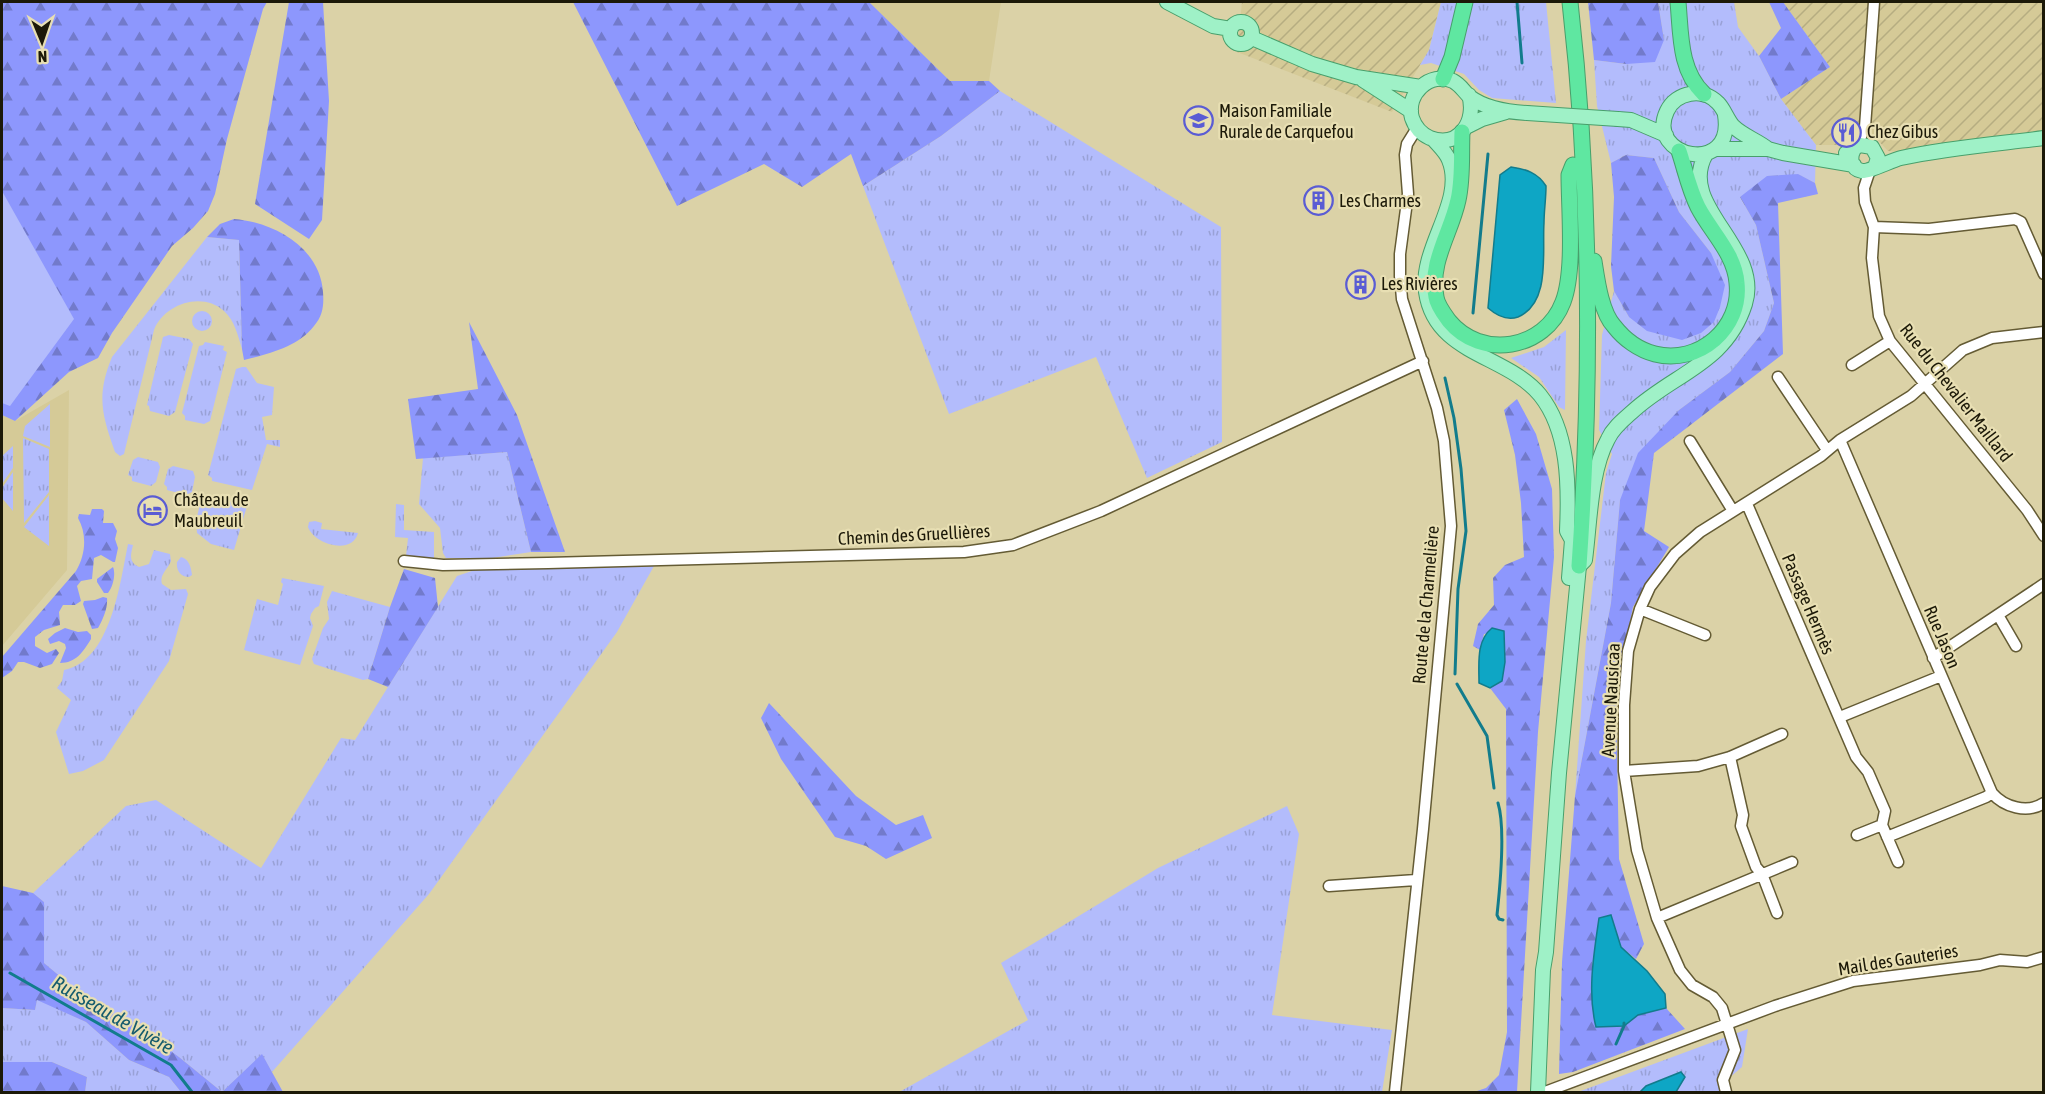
<svg xmlns="http://www.w3.org/2000/svg" width="2045" height="1094" viewBox="0 0 2045 1094" font-family="'Asap Condensed',sans-serif">
<defs>
<pattern id="industrial-furrows" width="10" height="10" patternUnits="userSpaceOnUse" patternTransform="scale(1.5)"><rect width="10" height="10" fill="#d5ca97"/><path d="M-1 1l2-2M0 10L10 0M9 11l2-2" fill="none" stroke="#b6ad81"/></pattern>
<pattern id="grass-tufts" width="24" height="20" patternUnits="userSpaceOnUse" patternTransform="scale(1.5)"><rect width="24" height="20" fill="#b3bcfc"/><path d="M3 7l-1-3M5 7V3M7 7l1-3M15 17l-1-3M17 17v-4M19 17l1-3" fill="none" stroke="#99a1d6"/></pattern>
<pattern id="forest-firs" width="22" height="20" patternUnits="userSpaceOnUse" patternTransform="scale(1.5)"><rect width="22" height="20" fill="#8d97fd"/><path d="M5 1l3.5 6h-7zM16 11l3.5 6h-7z" fill="#727acb"/></pattern>
</defs>
<rect width="100%" height="100%" fill="#dbd2a7"/>
<path fill="#d5ca97" d="M869,2H1001L989,81H950Z
M69,390L67,570L2,646V415L15,421Z"/>
<path fill="url(#industrial-furrows)" d="M1242,2H1441L1429,50L1392,112L1237,52Z
M1783,2H2043V134L1900,152L1888,151L1870,132H1859L1838,145H1816L1781,99L1830,67Z"/>
<path fill="url(#grass-tufts)" d="M1441,2H1546L1556,103L1492,98L1479,90L1464,74L1431,63L1420,65L1429,50Z
M1658,2H1734L1738,27L1759,56L1781,99L1816,145L1815,183L1797,174L1740,197L1756,225L1774,303L1764,331L1730,372L1679,410L1620,500L1611,603L1575,796L1586,641L1606,473L1612,454L1599,430L1602,335L1614,291L1629,317L1711,253L1679,212L1654,158L1626,155L1611,163L1597,106L1594,60L1626,64L1664,40Z
M1000,91L1221,227L1222,442L1147,478L1096,357L949,414L863,186L941,136Z
M207,237L239,240L242,349C238,336 235,321 224,311C202,291 164,304 154,330L124,454L120,456L115,452C102,415 96,396 112,357Z
M192 321a10 10 0 1 1 20 0a10 10 0 1 1-20 0Z
M1566,330L1565,410L1559,407L1539,377L1511,358L1544,347Z
M169,335L189,339L193,344L175,412L169,416L150,411L149,406L147,405L163,337Z
M205,342L224,346L223,350L227,352L210,421L204,424L185,420V416L182,413L199,346L203,345Z
M242,367H246L257,383L274,387L272,415L262,417L266,440H280V447L267,444L252,490L212,481V478L208,475L236,369Z
M50,404V447L23,436L25,426Z
M23,438L49,449V492L24,523Z
M13,446V468L2,484V456Z
M507,452L531,552L492,558H446L443,553L440,528L419,504L423,458Z
M138,457L158,462L160,467L156,482L151,486L132,481V477L128,475L133,460Z
M173,466L193,471L195,477L192,492L186,495L167,490V487L164,484L168,469Z
M13,472V511L2,498V488Z
M49,495V546L24,527Z
M207,495L247,506L234,550L211,544L197,533L196,521L201,500L205,499Z
M396,504L404,505V530L434,532V558L431,559L406,556L408,538L395,537Z
M315,521L322,523L321,529L358,533C352,556 314,544 308,527L309,522Z
M128,544L133,545C131,554 128,562 139,567L149,564L154,550L170,554L171,561C168,569 159,575 162,584L171,590L186,589L188,594L169,661L104,760L83,771L69,774L56,732L71,700L57,688L62,681L64,670C111,661 120,583 128,544Z
M181,557C189,559 191,567 192,575L189,577C180,577 176,570 177,562Z
M654,566L617,632L429,894L272,1072L262,1055L222,1092L179,1057L140,1030L92,1003L44,963V902L33,893L126,806L156,800L261,868L341,738L355,740L457,576L481,568Z
M282,578L324,586L319,606L315,608L311,614L310,618L313,626L300,665L244,650L257,599L278,605L283,584L281,582Z
M332,591L390,607L368,679L363,680L314,664L312,659L323,628L329,619L327,602Z
M1287,806L1299,834L1272,1015L1392,1030L1382,1092H902L901,1091L1028,1020L1001,963L1158,868Z
M37,999L86,1022L129,1060L169,1077L181,1092H85L87,1077L52,1062H2V1008L35,1010Z
M1748,1029L1742,1067L1722,1084L1725,1092H1578Z"/>
<path fill="url(#forest-firs)" d="M2,2H267L263,9L227,139L215,194L208,211L193,228L172,246L112,333L98,358L69,372L15,421L2,415Z
M289,2H323L329,101L322,220L309,239L255,204Z
M573,2H869L950,81H989L1000,91L941,136L863,186L851,154L802,187L764,164L677,206Z
M1588,2H1658L1664,40L1655,62L1626,64L1594,60Z
M1769,2H1783L1830,67L1781,99L1759,56L1781,28Z
M1626,155L1654,158L1679,212L1711,253L1725,285L1720,307L1714,322L1701,333L1682,340L1647,331L1629,317L1614,291L1611,266L1614,197L1611,163Z
M1798,174L1815,183L1818,194L1778,203L1783,354L1654,453L1644,531L1669,547L1633,607L1616,692L1619,859L1644,944L1636,959L1621,947L1611,915L1599,918L1592,968L1597,1027L1624,1026L1638,1015L1666,1008L1685,1029L1573,1072L1559,1074L1562,962L1575,796L1611,603L1620,500L1638,453L1679,410L1730,372L1764,331L1774,303L1756,225L1740,197L1767,176Z
M234,219C273,222 320,247 323,292C324,305 323,316 314,326C298,347 268,354 244,360L242,349L239,240L207,237L220,224Z
M469,322L517,415L565,552H531L507,452L416,459L408,399L478,389Z
M1517,399L1536,434L1552,489L1554,557L1538,732L1517,1092H1474L1486,1088L1499,1075L1507,1032L1506,709L1490,688L1502,681L1505,662L1504,631L1484,634L1480,650L1473,646L1478,624L1494,605L1493,578L1505,565L1524,557L1521,503L1515,455L1504,410Z
M92,509H102L104,511L103,523H113L117,531L115,539L118,548L115,562H113L101,555L94,558L92,579L81,581L77,586L81,601L75,605H63L59,612L60,625L44,630L35,637V646L47,653L56,649L59,653L52,664L40,668L24,662H18L12,671L2,678V657L76,571C86,554 87,534 78,518L79,514L90,515Z
M113,567C116,574 113,587 108,593H104L97,582V579Z
M404,569L435,578L438,607L388,687L368,679L390,607Z
M103,597L107,598C108,608 103,619 98,628L92,629L83,604L84,601L95,600Z
M65,628L78,632L87,631L91,635V639C83,652 76,663 60,663L66,648L65,644L59,641L50,644L48,639L55,633Z
M769,703L856,796L896,825L923,815L932,838L886,859L866,846L835,837L781,759L761,718Z
M2,886L33,893L44,902V963L92,1003L140,1029L179,1057L222,1092L262,1054L283,1092H181L169,1077L129,1060L86,1022L37,1000L35,1010L2,1008Z
M2,1062H52L87,1077L85,1092H2Z"/>
<path fill="#b3bcfc" d="M2,191L74,319L10,406L2,403Z"/>
<path fill="#0ea6c5" stroke="#127c8c" stroke-width="1.5" d="M1511,167C1526,169 1538,173 1546,186C1546,199 1544,211 1544,223C1542,252 1551,303 1518,317C1507,321 1496,315 1488,308L1500,175Z
M1492,628L1504,631L1505,662L1502,681L1490,688L1479,683C1479,663 1476,641 1492,628Z
M1611,915L1621,947L1647,971L1665,994L1666,1008L1638,1015L1624,1026L1596,1027C1587,992 1594,953 1599,918Z
M1681,1072L1685,1077L1676,1092H1640L1646,1086Z"/>
<g fill="none" stroke-linecap="round" stroke-linejoin="round">
<path stroke="#127c8c" stroke-width="3" d="M1517,2L1522,63
M1473,313L1488,154
M1445,378L1454,418L1461,469L1466,531L1458,589L1455,674
M1457,684L1487,736L1494,788
M1498,803C1506,829 1500,887 1497,915L1499,919L1503,920
M10,973L171,1065L192,1092
M1616,1044L1624,1026V1023"/>
<defs>
<path id="minor" d="M1857,146L1865,127L1874,2
M1870,170L1864,188L1865,202L1874,227L1872,258L1879,316L1890,341L2027,510L2044,536
M1874,227L1929,229L2015,219L2021,222L2044,274
M1852,365L1890,341
M1778,377L1827,450
M1840,440L1992,793C2004,807 2027,814 2044,803
M1690,441L1733,511
M1747,504L1856,757L1868,772L1885,811L1882,825L1898,862
M404,561L443,565L548,563L964,552L1013,545L1101,511L1423,361
M1640,609L1705,635
M1998,615L2016,646
M1933,658L2044,584
M1840,717L1941,676
M1730,757L1743,815L1741,826L1756,867L1762,874L1777,913
M1624,771L1698,766L1730,757L1782,734
M1857,835L1882,825
M1887,837L1986,797L1992,793
M1329,886L1416,880
M1657,918L1792,862
M1395,1092L1423,829L1451,526L1444,441L1437,408L1402,299L1400,276V254L1408,194L1405,155L1407,144L1417,128
M1545,1092L1775,1006L1853,981L1980,965L2000,960L2027,962L2044,957
M1726,1092L1723,1080L1735,1050L1722,1008L1713,997L1692,985L1680,970L1657,918L1637,850L1624,771V705L1628,651L1640,609L1650,587L1675,554L1700,532L1821,456L1840,440L1911,396L1963,350L1992,338L2044,332"/>
<path id="major" d="M1167,2L1213,26L1231,29
M1230 33a11 11 0 1 1 22 0a11 11 0 1 1-22 0Z
M1252,38L1312,64L1356,77L1421,87
M1363,80L1411,111
M1469,95C1477,121 1459,149 1430,138C1421,134 1415,127 1412,118C1405,94 1430,71 1453,81C1461,85 1464,92 1470,97C1486,109 1508,112 1527,113
M1725,115C1735,177 1645,158 1667,111C1676,92 1703,87 1718,103C1724,109 1727,119 1733,126C1743,136 1757,140 1768,149
M1618,119L1631,120L1666,135
M1466,127L1482,119L1506,112
M1433,139C1439,146 1446,152 1449,160C1466,201 1419,248 1426,292C1435,355 1506,354 1540,395C1569,431 1569,486 1567,531L1572,540L1569,578
M1715,149H1768L1783,153L1854,165
M1854,149C1849,158 1851,169 1862,171C1869,172 1892,160 1901,158C1947,148 1996,144 2044,138
M1846,153L1860,145L1872,147L1878,158L1875,167
M1538,1092L1543,970L1546,952L1559,773L1579,566L1585,560C1590,523 1590,472 1608,439C1613,428 1623,420 1632,412C1674,373 1726,364 1745,304C1763,247 1676,206 1706,154"/>
<path id="highway" d="M1570,2C1591,188 1592,379 1579,566
M1678,2C1681,34 1679,70 1704,94
M1443,79L1452,57L1465,2
M1462,132C1461,155 1463,178 1458,200C1451,233 1429,262 1436,297C1437,305 1444,314 1449,321C1481,360 1545,350 1563,302C1575,271 1569,209 1569,175L1573,165
M1594,261C1597,280 1601,312 1614,326C1624,339 1639,350 1655,354C1699,365 1742,328 1737,283C1735,254 1711,232 1698,207C1689,189 1685,169 1679,151"/>
</defs>
<use href="#minor" stroke="#645b34" stroke-width="13"/>
<use href="#major" stroke="#489f6b" stroke-width="16"/>
<use href="#highway" stroke="#489f6b" stroke-width="17"/>
<use href="#minor" stroke="#fff" stroke-width="10"/>
<use href="#major" stroke="#9ff1c7" stroke-width="14"/>
<use href="#highway" stroke="#5fe7a1" stroke-width="15"/>
<defs>
<path id="major-bridge" d="M1527,113L1618,119"/>
</defs>
<use href="#major-bridge" stroke="#489f6b" stroke-width="16" stroke-linecap="butt"/>
<use href="#major-bridge" stroke="#9ff1c7" stroke-width="14"/>
</g>
<defs>
<symbol id="school-ring" viewBox="-11 -11 22 22"><circle r="9.5" fill="#e8dfb3" stroke="#5a5cd4" stroke-width="1.5"/><path d="M0-5L7-2L0 1L-7-2ZM-4 1L0 2.5L4 1V4Q0 6-4 4Z" fill="#5a5cd4"/></symbol>
<symbol id="restaurant-ring" viewBox="-11 -11 22 22"><circle r="9.5" fill="#e8dfb3" stroke="#5a5cd4" stroke-width="1.5"/><path d="M-5-6h1v4h1v-4h1v4h1v-4h1v5L-1.5 .5V6h-2V.5L-5-1ZM5-6V6H3V1.5H1.5Q1.5-4 5-6Z" fill="#5a5cd4"/></symbol>
<symbol id="building-ring" viewBox="-11 -11 22 22"><circle r="9.5" fill="#e8dfb3" stroke="#5a5cd4" stroke-width="1.5"/><path d="M-4-6H4V6H1V3H-1V6H-4ZM-2.5-4.3h1.7v1.8h-1.7ZM.8-4.3h1.7v1.8H.8ZM-2.5-1h1.7V.8h-1.7ZM.8-1h1.7V.8H.8Z" fill="#5a5cd4"/></symbol>
<symbol id="hotel-ring" viewBox="-11 -11 22 22"><circle r="9.5" fill="#e8dfb3" stroke="#5a5cd4" stroke-width="1.5"/><path d="M-6-4.5h1.5V1H6V5H4.5V3h-9V5H-6ZM-4 0a1.8 1.8 0 1 1 3.6 0ZM.5 0V-2.5h3Q6-2.5 6 0Z" fill="#5a5cd4"/></symbol>
</defs>
<g fill-rule="evenodd">
<use href="#school-ring" x="1182" y="104" width="33" height="33"/>
<use href="#restaurant-ring" x="1830" y="116" width="33" height="33"/>
<use href="#building-ring" x="1302" y="184" width="33" height="33"/>
<use href="#building-ring" x="1344" y="268" width="33" height="33"/>
<use href="#hotel-ring" x="136" y="494" width="33" height="33"/>
</g>
<g text-anchor="middle" stroke-width="4.5" stroke-linejoin="round" paint-order="stroke">
<g font-size="18" fill="#1c1908" stroke="#e8dfb3" text-anchor="start">
<text x="1219" y="117">Maison Familiale<tspan x="1219" dy="21">Rurale de Carquefou</tspan></text>
<text x="1867" y="138">Chez Gibus</text>
<text x="1339" y="207">Les Charmes</text>
<text x="1381" y="290">Les Rivières</text>
<text x="174" y="506">Château de<tspan x="174" dy="21">Maubreuil</tspan></text>
</g>
<g font-size="18" fill="#1c1908" stroke="#e8dfb3">
<text transform="translate(1956 393) rotate(52)" y="6">Rue du Chevalier Maillard</text>
<text transform="translate(914 535) rotate(-3)" y="6">Chemin des Gruellières</text>
<text transform="translate(1808 604) rotate(67)" y="6">Passage Hermès</text>
<text transform="translate(1426 605) rotate(-85)" y="6">Route de la Charmelière</text>
<text transform="translate(1942 637) rotate(67)" y="6">Rue Jason</text>
<text transform="translate(1611 700) rotate(-87)" y="6">Avenue Nausicaa</text>
<text transform="translate(1898 960) rotate(-9)" y="6">Mail des Gauteries</text>
</g>
<g font-size="20" font-style="italic" fill="#165c6d" stroke="#e8dfb3">
<text transform="translate(113 1015) rotate(30)" y="7">Ruisseau de Vivère</text>
</g>
</g>
<rect width="2045" height="1094" fill="none" stroke="#1c1908" stroke-width="6"/>
<g transform="translate(42 42) rotate(178)" stroke="#e8dfb3" stroke-width="4.5" paint-order="stroke">
<path d="M0-4.5L10 22L0 15L-10 22Z" fill="#1c1908"/>
<text y="-9" font-size="16" font-weight="bold" text-anchor="middle" fill="#1c1908">N</text>
</g>
</svg>
